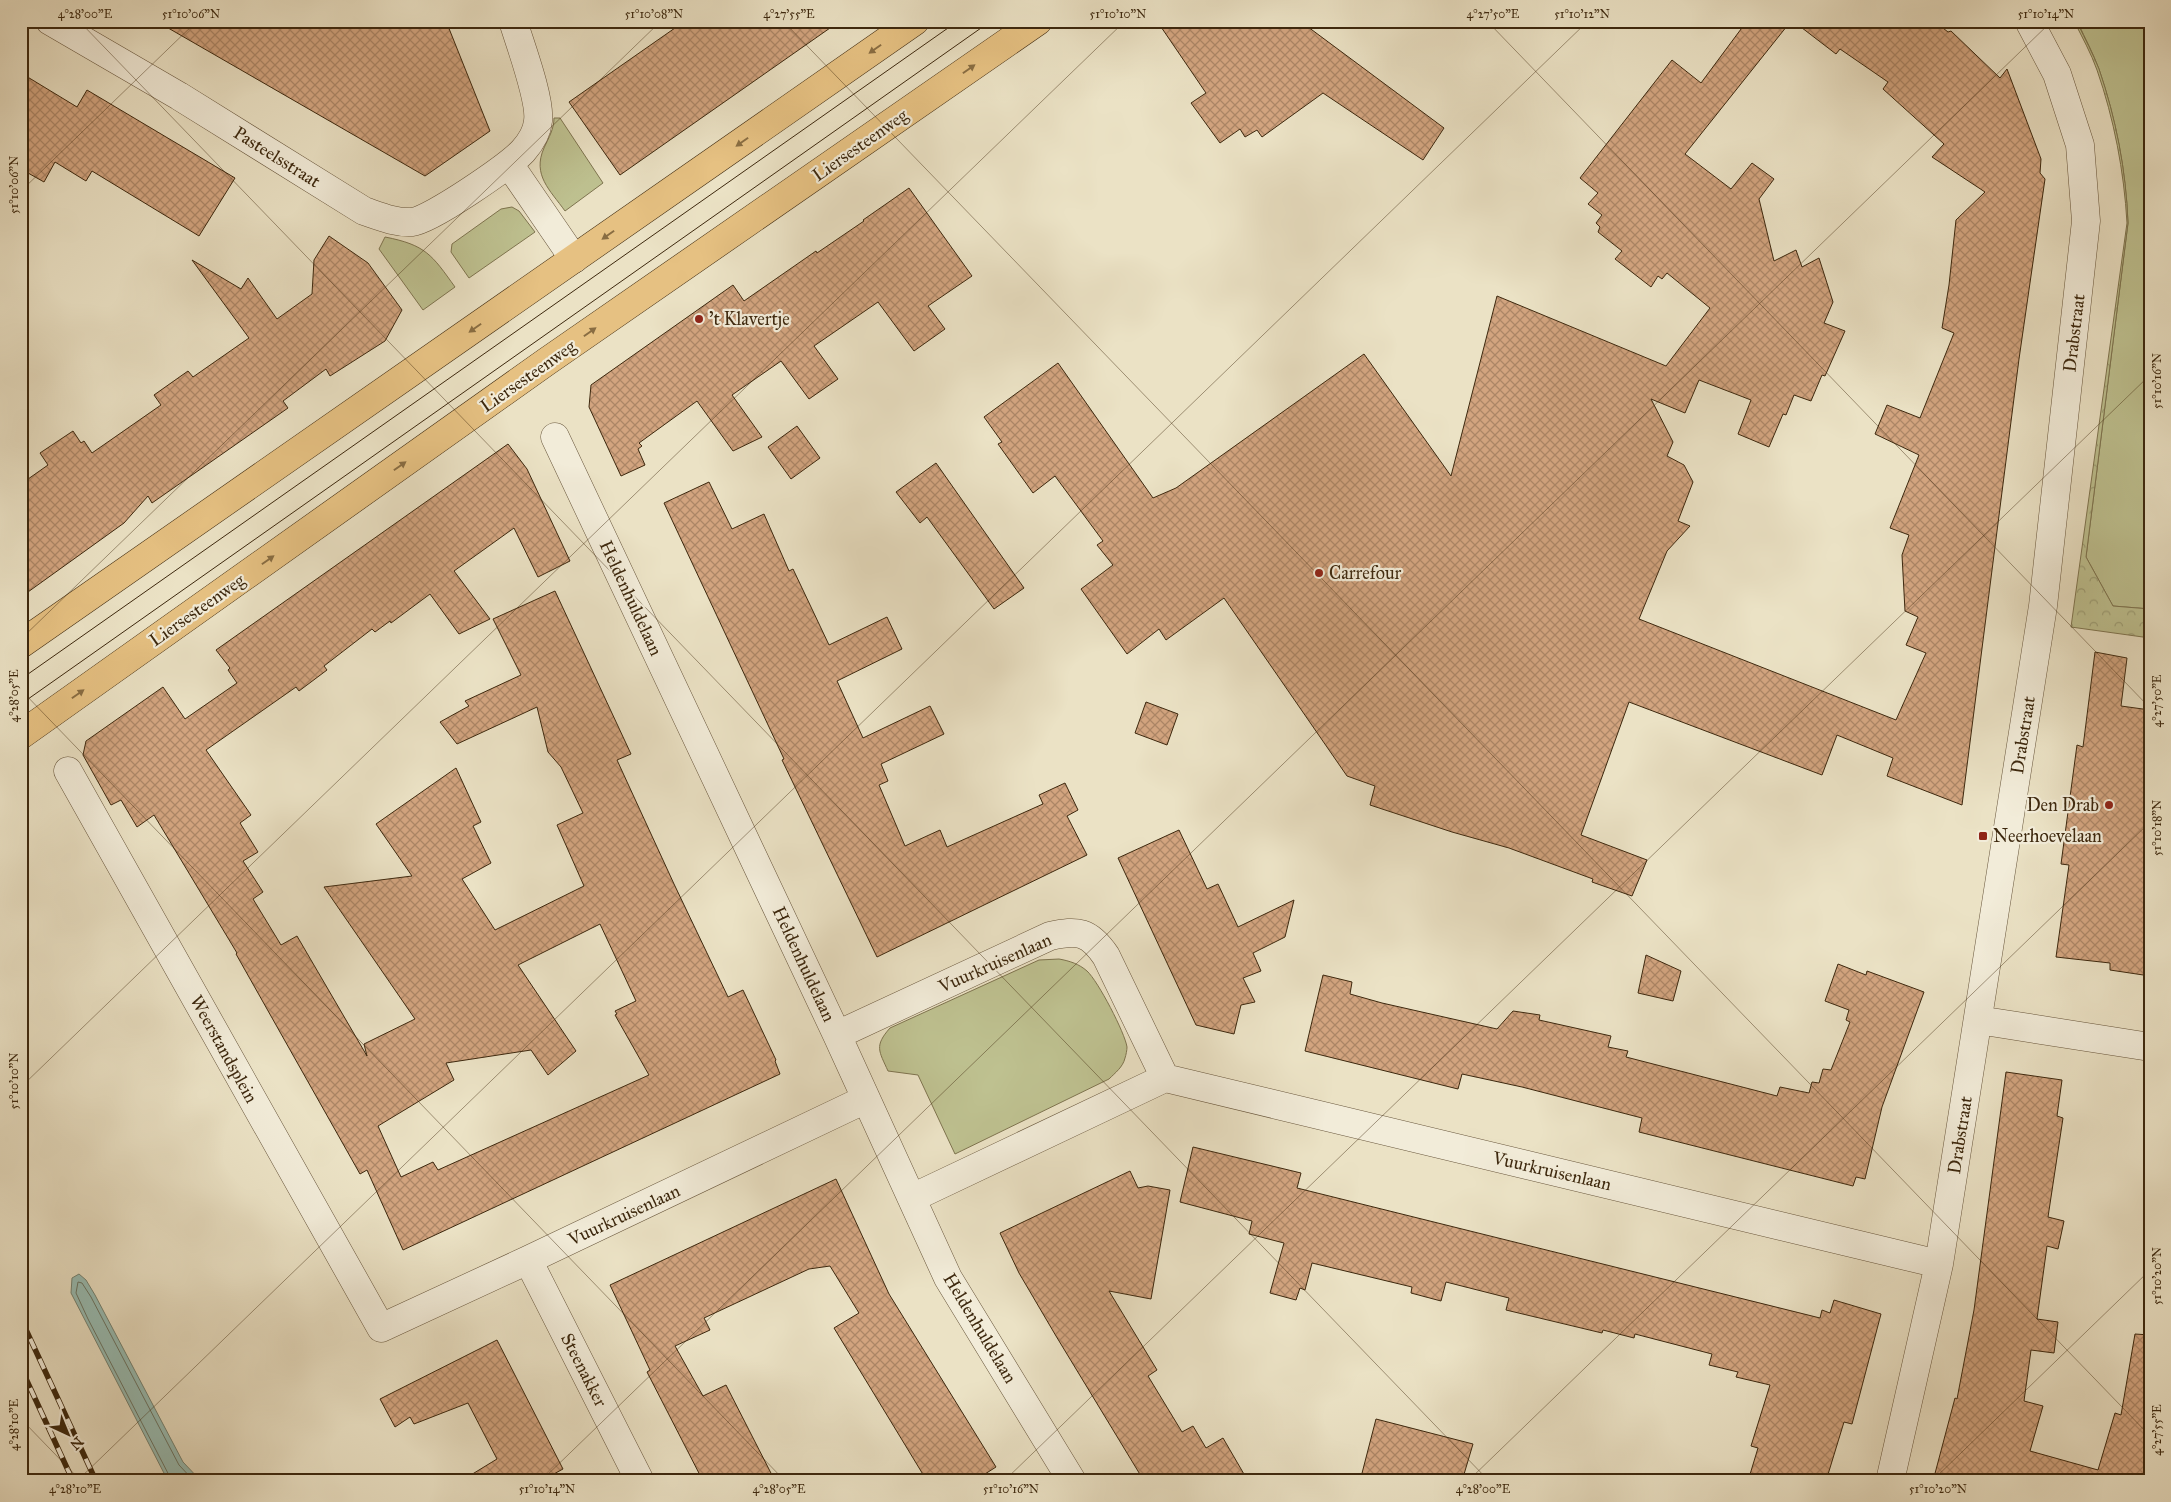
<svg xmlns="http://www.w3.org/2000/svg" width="2171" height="1502" font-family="'IM FELL Great Primer',serif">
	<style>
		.green { fill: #bec190; stroke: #7e744f }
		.forest { fill: url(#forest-crowns); stroke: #7e744f }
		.water { fill: #98beb5; stroke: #748272 }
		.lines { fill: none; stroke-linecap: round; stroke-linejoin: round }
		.shore { stroke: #6a7362; stroke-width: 1 }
		.building { fill: url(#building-cross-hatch); stroke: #3d280e; fill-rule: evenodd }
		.minor-casing { stroke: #68563c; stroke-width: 29 }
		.major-casing { stroke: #3d280e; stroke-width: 29 }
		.minor { stroke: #f2ecd9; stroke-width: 28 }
		.major { stroke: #e6c182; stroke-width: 28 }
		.tram { stroke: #3d280e; stroke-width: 1 }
		.rail-casing { stroke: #3d280e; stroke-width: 5.5 }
		.rail { stroke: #f2ecd9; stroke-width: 4; stroke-dasharray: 11; stroke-linecap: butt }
		.oneway { fill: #896d42 }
		.ticks { fill: none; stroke: #3d280e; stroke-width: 1; stroke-opacity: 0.45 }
		.poi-dot { fill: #8f2418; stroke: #f2ecd9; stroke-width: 2 }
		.labels { text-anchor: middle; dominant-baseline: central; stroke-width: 4.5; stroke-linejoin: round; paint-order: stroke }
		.street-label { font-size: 18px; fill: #3d280e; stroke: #f2ecd9 }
		.poi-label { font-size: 18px; fill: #3d280e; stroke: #f2ecd9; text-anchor: start }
		.neatline { fill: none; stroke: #3d280e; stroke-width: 2 }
		.ticks-label { font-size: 12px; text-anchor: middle; fill: #3d280e }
	</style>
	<defs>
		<pattern id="forest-crowns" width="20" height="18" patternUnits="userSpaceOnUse" patternTransform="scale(1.25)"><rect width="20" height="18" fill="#bec190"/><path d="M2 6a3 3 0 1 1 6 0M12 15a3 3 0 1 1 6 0" fill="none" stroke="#9c9d74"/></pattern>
		<pattern id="building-cross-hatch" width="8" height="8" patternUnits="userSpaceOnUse" patternTransform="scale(1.25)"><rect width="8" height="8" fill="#d2a47f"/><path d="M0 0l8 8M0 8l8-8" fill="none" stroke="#ac8666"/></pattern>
	</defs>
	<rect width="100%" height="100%" fill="#ebe2c5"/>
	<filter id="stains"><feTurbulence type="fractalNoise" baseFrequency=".004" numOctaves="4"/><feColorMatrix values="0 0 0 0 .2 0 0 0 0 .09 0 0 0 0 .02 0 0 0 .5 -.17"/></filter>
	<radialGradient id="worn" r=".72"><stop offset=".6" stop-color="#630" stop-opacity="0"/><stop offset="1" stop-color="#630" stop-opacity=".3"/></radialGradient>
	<path class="green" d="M2080,21h70v588l-37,-3 -27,-49 42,-334c-2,-53 -12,-104 -29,-154 -6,-16 -14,-31 -21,-46z
		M554,118h6l43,65 -38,28c-15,-21 -33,-36 -21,-63 5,-11 10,-19 10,-30z
		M512,207l7,4 16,21 -66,46 -18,-26 1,-8 49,-35z
		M385,237c41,8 47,18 70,50l-32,23 -44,-61z
		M1059,959c11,2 20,5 28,12 11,10 38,62 40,76 0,3 -1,8 -2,11 -2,9 -10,15 -16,21l-154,75 -37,-79 -30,-4c-9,-20 -14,-25 2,-43l149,-68z"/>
	<path class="forest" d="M2074,21h6l-2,3c7,15 15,30 21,45 17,50 27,101 29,154l-42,334 27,49 37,3v29l-79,-11 56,-404c-3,-52 -13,-104 -30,-153 -6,-17 -15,-33 -23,-49z"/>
	<path class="water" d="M79,1274l7,6 9,15 88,167 18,19h-32l-3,-4 -95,-184 1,-15z"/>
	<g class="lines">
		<path class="shore" d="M172,1481l-84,-162 -12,-26 2,-11 4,1 9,14 88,168 15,16"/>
	</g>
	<path class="building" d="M156,21h290l44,110 -65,45z
		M685,21h155l-220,154 -51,-73z
		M1157,21h143l144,107 -21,32 -100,-67 -61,44 -5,-7 -12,7 -5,-8 -20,14 -29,-40 15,-10z
		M1747,21h44l-106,133 46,35 21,-26 22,16 -15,20 15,62 22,-11 6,17 17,-9 14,44 -9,21 21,8 -20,45 -3,-1 -11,26 -17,-6 -8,20 -3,-1 -14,33 -31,-13 13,-34 -52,-20 -14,33 -34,-14 22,43 -6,14 17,9 9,17 -15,39 12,5 -23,25 -28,68 257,101 30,-67 -20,-8 12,-28 -13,-6 -3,-56 7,-20 -19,-7 29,-73 -44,-21 12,-29 33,13 34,-85 -12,-5 7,-43 7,-65 29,-28 -53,-35 12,-13 -61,-55 5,-7 -48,-33 -4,5 -43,-33h141l14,11 3,-1 49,47 7,-9 34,90 -1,14 5,6 -26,180 -57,446 -75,-29 6,-18 -56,-23 -15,40 -193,-73 -48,133 66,25 -15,36 -40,-14 1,-3 -84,-31 -57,-16 -82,-27 5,-19 -28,-10 -123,-178 -58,42 -7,-11 -32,25 -46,-65 32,-24 -16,-20 6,-4 -48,-65 -22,17 -35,-49 4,-2 -18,-25 74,-54 95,135 23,-10 188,-134 87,122 46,-180 169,70 44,-58 -43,-35 -5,6 -4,-3 -7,11 -36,-28 7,-8 -24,-19 2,-5 -4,-4 6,-8 -14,-11 10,-11 -18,-15 92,-118 29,23z
		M21,73l56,34 10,-17 148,88 -36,58 -107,-65 -6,10 -31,-19 -11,20 -23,-13z
		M909,188l63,88 -44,30 17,23 -31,22 -36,-49 -64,44 24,33 -29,20 -28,-38 -49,34 30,42 -29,14 -36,-50 -58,42 3,3 -4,3 7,16 -24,11 -32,-69 2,-22 142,-100 11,16 72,-50 1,2 47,-32 -1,-1z
		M329,236l39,27 34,47 -17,31 -55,35 -4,-7 -43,32 5,7 -136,95 -4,-7 -24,27 -103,74v-113l27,-19 -8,-12 33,-22 8,12 3,-2 8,12 69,-48 -7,-10 34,-24 5,6 56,-39 -57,-78 49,29 7,-11 29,41 35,-25 2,-34z
		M797,426l23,32 -29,21 -23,-32z
		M508,444l19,25 43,92 -32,16 -24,-49 -60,43 36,48 -31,15 -29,-40 -39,29 -1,-2 -15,11 -3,-3 -48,37 3,4 -28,21 -3,-4 -90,63 45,65 -11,8 18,29 -15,9 20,31 -10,7 28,46 16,-9 70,120 -3,-12 51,-25 -91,-132 88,-11 -36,-52 80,-56 25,54 -8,4 18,37 -29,16 33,51 89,-44 -27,-61 26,-12 -22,-46 -13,-15 -11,-45 -80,37 -17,-22 29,-16 -4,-5 56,-26 -28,-56 62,-28 76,163 -14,6 57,124 54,113 15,-7 33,70 -1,1 5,13 -377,176 -36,-80 -7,4 -124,-220 1,-1 -83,-138 -17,12 -16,-27 -10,5 -28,-50 3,-14 77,-54 22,32 52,-36 -9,-13 2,-2 -14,-18zM600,924l36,77 -21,10 2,3 -2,1 34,60 -211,95 -5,-8 -32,15 -23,-51 76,-46 -8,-17 85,-13 17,25 28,-24 -58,-86z
		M936,463l88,125 -30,21 -67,-92 -7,6 -24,-31z
		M709,482l23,47 32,-15 25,57 4,-2 36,76 58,-28 15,32 -65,32 26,57 67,-32 14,28 -63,30 7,17 -9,4 26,61 35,-16 7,17 96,-43 -4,-9 26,-12 13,27 -11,6 20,39 -210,102 -95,-197 2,-1 -120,-256z
		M2095,652l32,6 -6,48 29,4v266l-40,-6v-7l-54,-6 13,-92 -8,-1 16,-119 6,2z
		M1146,702l32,12 -11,31 -32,-12z
		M1179,830l28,59 11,-5 20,43 56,-27 -9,37 -32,16 8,18 -18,7 12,24 -14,3 -7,29 -38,-9 -78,-167z
		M1646,955l35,16 -8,30 -35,-8z
		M1838,964l28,11 1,-4 57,21 -42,115 -17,72 -9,-2 -3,9 -214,-54 3,-14 -120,-31 -60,-13 -4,15 -153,-38 18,-76 29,7 -2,12 32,9 115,26 16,-18 27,4 -1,5 72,16 -3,11 20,4 -2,6 151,39 3,-9 29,6 3,-11 7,1 4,-14 8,1 19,-48 -4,-2 3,-10 -24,-9z
		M2006,1072l56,8 -5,36 6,2 -15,99 16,4 -6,28 -11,-3 -10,73 21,3 -4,31 -23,-3 -7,51 19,5 -13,45 68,19 17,-57 6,2 14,-81 15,1v146h-217l22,-83 2,1 17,-89z
		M1193,1147l108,26 -4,15 523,130 2,-8 8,3 4,-13 47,14 -29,110 -8,-2 -18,59h-78l10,-33 -7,-2 19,-61 -34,-8 2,-5 -29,-7 3,-11 -77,-20 -1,4 -31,-8 -1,3 -96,-23 3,-12 -63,-16 -5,19 -30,-8 1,-6 -100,-24 -7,27 -5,-2 -4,12 -26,-7 14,-50 -35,-9 3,-13 -72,-19z
		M1130,1171l8,17 10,-2 22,4 -19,109 -42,-8 48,79 -9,6 34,56 11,-6 13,22 17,-10 25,43h-104l-88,-145 -37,-63 -19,-40z
		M836,1179l53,115 107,173 -22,14h-47l-93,-153 25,-15 -29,-47 -21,3 -105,49 6,12 -35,16 28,50 23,-11 49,96h-72l-56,-109 3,-2 -40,-85z
		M497,1340l66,129 -22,12h-80l36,-22 -29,-56 -54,21 -4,-7 -15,10 -15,-28z
		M1376,1419l97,25 -11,37h-102z"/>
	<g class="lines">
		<defs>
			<path id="minor" d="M50,21l129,75 185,115c15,5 31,12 48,11 19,-2 97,-56 111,-71 8,-9 14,-19 15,-30 3,-21 -18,-77 -25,-100
				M509,164l65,95
				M555,437l282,598 111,243 124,203
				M68,771l313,557 147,-68 338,-161
				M1978,1020l172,27
				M837,1035l213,-99c28,-6 39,-5 56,20l59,122
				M912,1198l253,-120 774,186
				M528,1260l112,221
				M1890,1481l49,-217 104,-658 43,-385 -6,-76 -23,-71 -28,-53"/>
			<path id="major" d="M21,644l894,-623
				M21,735l525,-373 492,-341"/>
		</defs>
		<use href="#minor" class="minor-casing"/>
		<use href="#major" class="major-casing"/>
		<use href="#minor" class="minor"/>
		<use href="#major" class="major"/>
		<path class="tram" d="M21,679l937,-658
			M21,704l970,-683"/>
		<defs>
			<path id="rail" d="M21,1319l75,162
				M21,1368l52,113"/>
		</defs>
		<use href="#rail" class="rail-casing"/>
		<use href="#rail" class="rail"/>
	</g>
	<defs><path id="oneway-solid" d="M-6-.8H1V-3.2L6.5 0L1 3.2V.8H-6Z" transform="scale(1.25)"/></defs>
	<g class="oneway">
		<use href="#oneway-solid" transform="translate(875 49) rotate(145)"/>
		<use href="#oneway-solid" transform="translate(969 69) rotate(-35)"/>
		<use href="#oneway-solid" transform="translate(742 142) rotate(145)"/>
		<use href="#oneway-solid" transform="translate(608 235) rotate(145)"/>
		<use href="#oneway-solid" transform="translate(475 328) rotate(145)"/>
		<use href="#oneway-solid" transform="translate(590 332) rotate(-35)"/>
		<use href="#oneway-solid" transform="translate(400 466) rotate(-35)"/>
		<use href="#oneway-solid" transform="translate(268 560) rotate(-35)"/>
		<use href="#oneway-solid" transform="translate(78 694) rotate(-35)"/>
	</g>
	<path class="ticks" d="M79,21l1410,1460M783,21l1367,1415M1487,21l663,687M21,191l176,-170M21,639l640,-618M21,690l764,791M21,1087l1104,-1066M21,1419l60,62M77,1481l1511,-1460M541,1481l1511,-1460M1004,1481l1146,-1106M1468,1481l682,-659M1932,1481l218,-211"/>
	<g class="poi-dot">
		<circle cx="699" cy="319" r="5"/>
		<circle cx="1319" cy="573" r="5"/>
		<circle cx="2109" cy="805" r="5"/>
		<rect x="1978" y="831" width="10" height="10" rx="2.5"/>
	</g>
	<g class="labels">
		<g class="street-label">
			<text transform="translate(860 145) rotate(-35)">Liersesteenweg</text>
			<text transform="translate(277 157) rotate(32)">Pasteelsstraat</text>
			<text transform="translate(2074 333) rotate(-83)">Drabstraat</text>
			<text transform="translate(528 376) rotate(-35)">Liersesteenweg</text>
			<text transform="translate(631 598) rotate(65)">Heldenhuldelaan</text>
			<text transform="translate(197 610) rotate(-35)">Liersesteenweg</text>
			<text transform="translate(2023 735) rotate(-81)">Drabstraat</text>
			<text transform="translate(995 963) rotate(-24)">Vuurkruisenlaan</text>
			<text transform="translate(804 964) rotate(65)">Heldenhuldelaan</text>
			<text transform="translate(224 1049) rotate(61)">Weerstandsplein</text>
			<text transform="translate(1960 1135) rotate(-81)">Drabstraat</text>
			<text transform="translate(1552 1171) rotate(13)">Vuurkruisenlaan</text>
			<text transform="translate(624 1215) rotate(-25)">Vuurkruisenlaan</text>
			<text transform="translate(980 1328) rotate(59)">Heldenhuldelaan</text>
			<text transform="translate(584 1370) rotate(63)">Steenakker</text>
		</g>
		<g class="poi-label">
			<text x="709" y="319">'t Klavertje</text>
			<text x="1329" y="573">Carrefour</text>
			<text x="2099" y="805" text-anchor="end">Den Drab</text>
			<text x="1993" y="836">Neerhoevelaan</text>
		</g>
	</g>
	<rect width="2171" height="1502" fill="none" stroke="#ebe2c5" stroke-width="55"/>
	<g transform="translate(68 1434) rotate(136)" stroke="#f2ecd9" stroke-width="4" paint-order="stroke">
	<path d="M0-4L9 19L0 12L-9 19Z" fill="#3d280e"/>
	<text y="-8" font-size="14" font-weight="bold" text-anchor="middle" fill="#3d280e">N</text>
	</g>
	<rect x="28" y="28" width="2116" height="1446" class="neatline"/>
	<g class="ticks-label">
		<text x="85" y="18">4°28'00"E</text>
		<text x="191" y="18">51°10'06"N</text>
		<text x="654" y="18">51°10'08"N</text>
		<text x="789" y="18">4°27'55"E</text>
		<text x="1118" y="18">51°10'10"N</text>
		<text x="1493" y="18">4°27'50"E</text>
		<text x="1582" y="18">51°10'12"N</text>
		<text x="2046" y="18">51°10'14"N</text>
		<text transform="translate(14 185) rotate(-90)" y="4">51°10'06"N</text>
		<text transform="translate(2157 381) rotate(-90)" y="4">51°10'16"N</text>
		<text transform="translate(14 696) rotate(-90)" y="4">4°28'05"E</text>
		<text transform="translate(2157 701) rotate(-90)" y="4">4°27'50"E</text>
		<text transform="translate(2157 828) rotate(-90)" y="4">51°10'18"N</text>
		<text transform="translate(14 1081) rotate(-90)" y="4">51°10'10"N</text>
		<text transform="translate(2157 1276) rotate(-90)" y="4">51°10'20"N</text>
		<text transform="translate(14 1425) rotate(-90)" y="4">4°28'10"E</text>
		<text transform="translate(2157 1430) rotate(-90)" y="4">4°27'55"E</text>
		<text x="75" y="1493">4°28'10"E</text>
		<text x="547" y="1493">51°10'14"N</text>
		<text x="779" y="1493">4°28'05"E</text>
		<text x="1011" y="1493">51°10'16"N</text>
		<text x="1483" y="1493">4°28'00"E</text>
		<text x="1938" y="1493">51°10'20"N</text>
	</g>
	<rect width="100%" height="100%" filter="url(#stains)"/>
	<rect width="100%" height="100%" fill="url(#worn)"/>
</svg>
